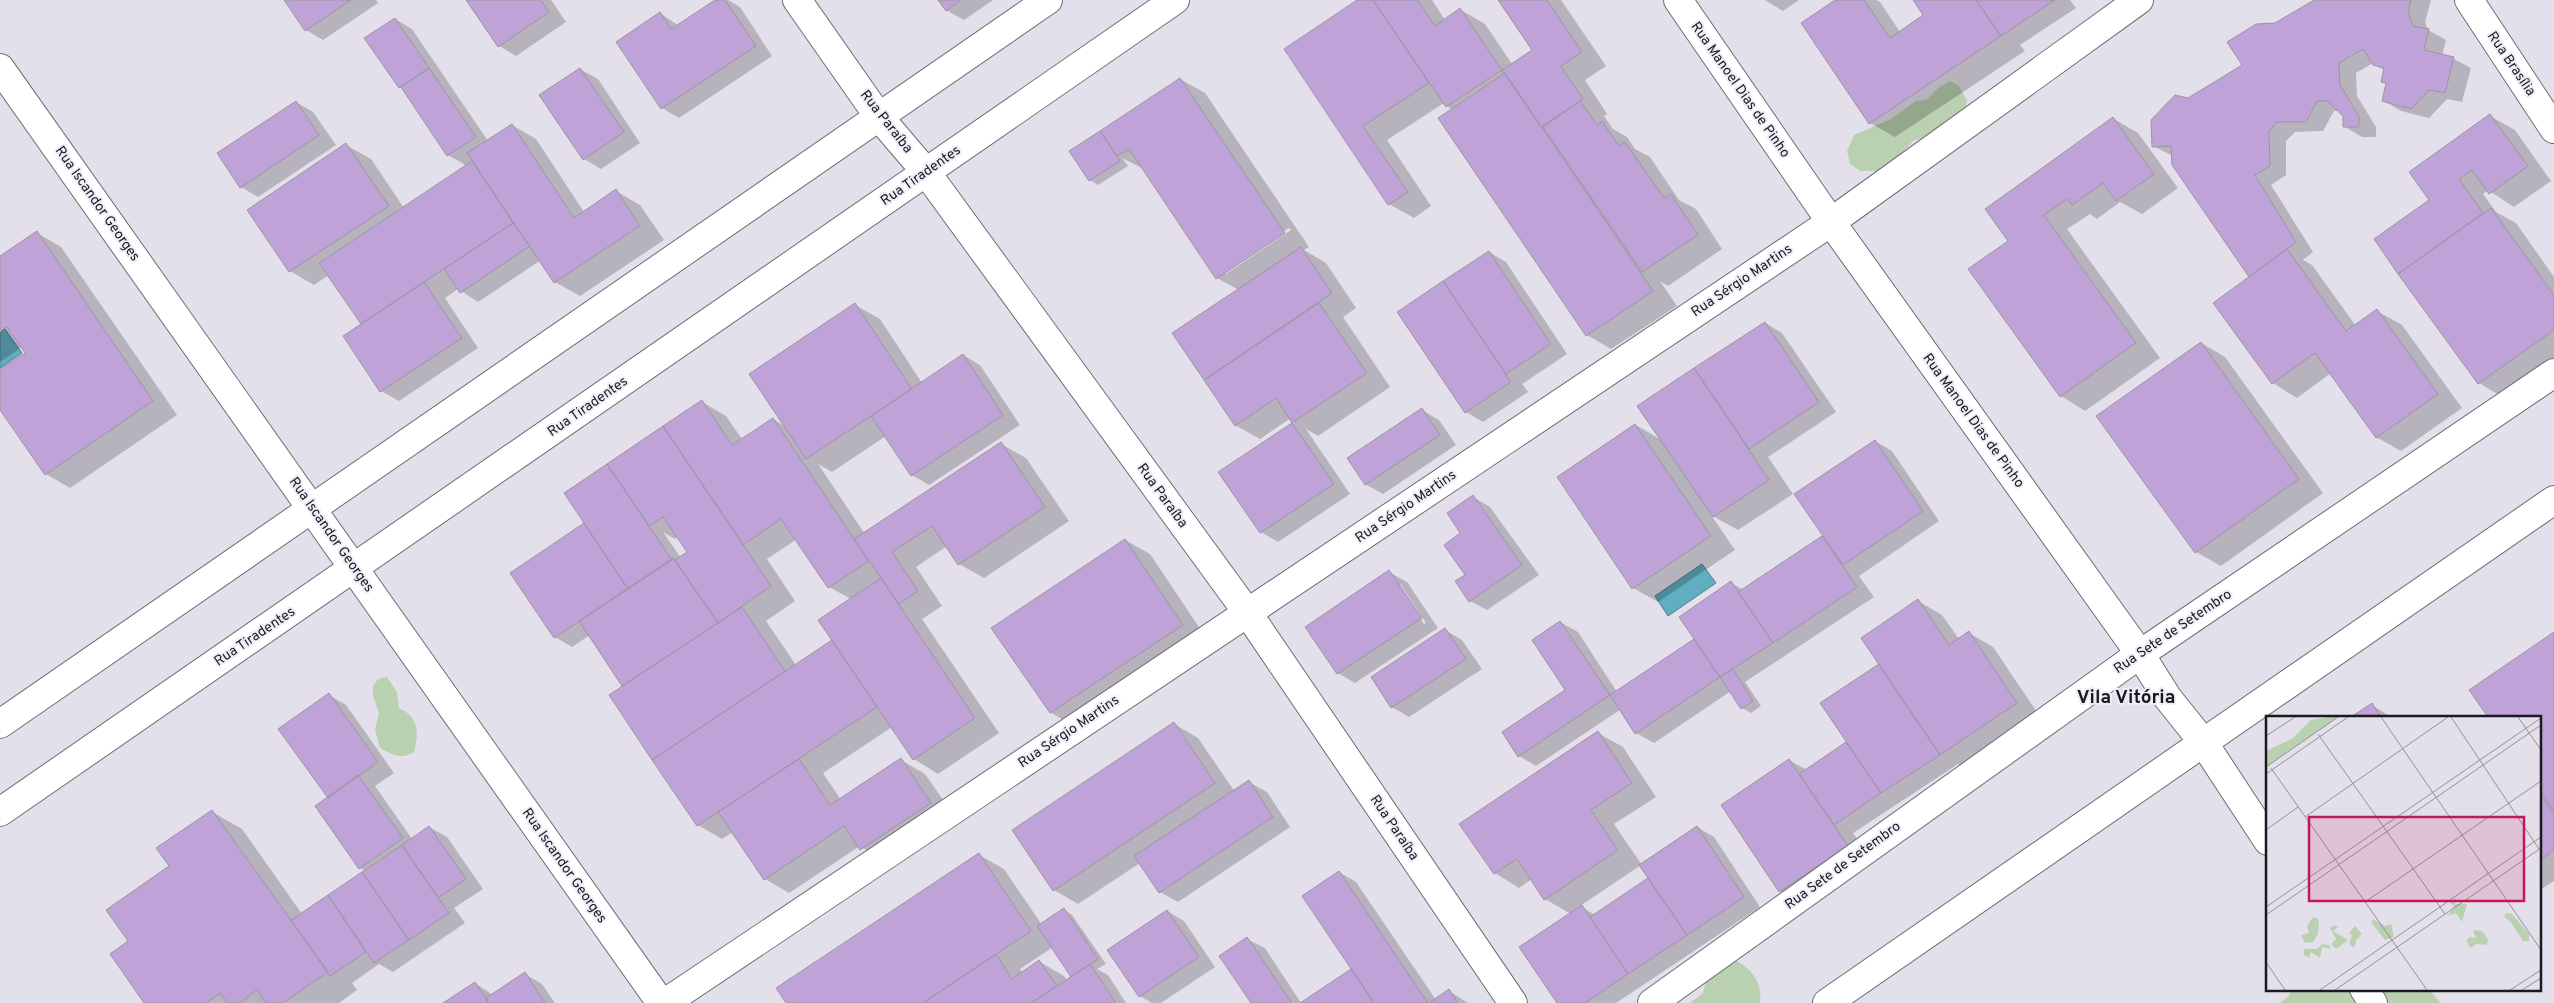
<svg xmlns="http://www.w3.org/2000/svg" width="2554" height="1003" font-family="Overpass,sans-serif">
	<style>
		.green { fill: #b9d1b1 }
		.water { fill: #61aec1; stroke: #4c8190 }
		.shadow { fill: #0003; fill-rule: evenodd }
		.building { fill: #bfa2d7; stroke: #9b96a0 }
		.lines { fill: none; stroke-linecap: round; stroke-linejoin: round }
		.minor-casing { stroke: #706c75; stroke-width: 30 }
		.secondary-casing { stroke: #706c75; stroke-width: 30 }
		.minor { stroke: #fff; stroke-width: 28 }
		.secondary { stroke: #fff; stroke-width: 28 }
		.labels { text-anchor: middle; dominant-baseline: central; stroke-width: 4; stroke-linejoin: round; paint-order: stroke }
		.street-label { font-size: 14px; fill: #1b191d; stroke: #f1edf8 }
		.district-label { font-size: 19px; font-weight: bold; fill: #1b191d; stroke: #f1edf8 }
		.inset-road { fill: none; stroke: #949099; stroke-width: 1 }
		.view { fill: #c2185b; fill-opacity: 0.15; stroke: #c2185b; stroke-width: 2.5 }
		.inset-edge { fill: none; stroke: #1b191d; stroke-width: 2.5 }
	</style>
	<rect width="100%" height="100%" fill="#e4e0eb"/>
	<path class="green" d="M1950,81l9,5 8,15 -2,9 -27,26 -24,4 -28,31h-25l-11,-7 -3,-13 7,-16 37,-16 25,-18 10,-1 12,-12z
		M387,677l10,15 2,16c20,9 20,25 15,44 -12,8 -21,3 -34,-4l-5,-18 4,-17 -6,-17v-10l5,-7z
		M1730,958c20,8 33,23 30,45h-70l13,-10 4,-18z
		M2291,989h137l13,14h-161l9,-7z"/>
	<path class="water" d="M5,329l17,24 -22,15v-35z
		M1702,564l14,19 -48,33 -13,-20z"/>
	<path class="shadow" d="M286,0h90l2,3 -55,37 -17,-10z
		M468,0h83l15,22 -50,34 -17,-10z
		M718,0h10l12,7 32,49 -93,62 -17,-10 -2,-95 19,13z
		M940,0h53l-29,20 -18,-10z
		M1359,0h73l13,20 16,-10 24,14 27,40 21,-13 -34,-51h62l45,66 -21,14 22,34 -3,2 9,13 14,8 8,12 15,8 29,43 17,9 26,40 -54,37 -8,-5 17,25 -66,43 -24,-14 -135,-225 -8,-7 -57,37 44,66 -17,12 -25,-14 -104,-155z
		M1765,0h34l-16,11z
		M1838,0h38l4,2 20,30 25,-17 -10,-15h155l6,8 -56,37 5,6 -130,86 -25,-14z
		M2317,0h114l-6,22 3,8 18,10 -4,16 12,3 17,9 -9,34 -15,-3 -18,19 -28,-7 -17,-10 3,-17 -5,-3 3,-10 -12,-8 -17,10 1,23 19,31v10h-14l-17,-10 -1,-12 -5,-4h-5l-11,20 -28,1 -9,9v34l-15,10 42,67 -10,8 9,5 44,61 21,-15 25,14 60,83 -61,43 -25,-14 -45,-64 -34,25 -24,-15 -22,-106 -78,-121 -20,-10 35,-47 56,-33 31,-41z
		M395,19l17,10 76,112 24,-16 24,14 48,73 32,-21 24,14 24,35 -84,56 -25,-14 -14,-22 -63,42 -20,-13 -13,9 33,50 -79,53 -18,-10 -17,-67 -35,-49 -15,10 -24,-14 56,-126 25,14 33,49 63,-42 -19,-11 -82,-117z
		M580,69l18,10 42,64 -39,26 -17,-10z
		M1180,79l25,14 104,154 -5,3 22,13 30,45 -13,9 47,70 -72,49 -12,-7 44,65 -72,48 -17,-10 -41,-60 74,-49 -3,-5 -31,21 -25,-14 -61,-92 65,-43 -22,-12 -73,-109 -22,-11 6,8 -30,19 -8,-5 -19,-28zM1289,228l2,2 -65,44v-3z
		M296,102l17,10 23,33 -78,52 -17,-10z
		M2490,116l25,14 36,51 -37,26 -26,-17 -5,4 13,18 20,11 38,54v85l-50,36 -25,-15 -104,-143 56,-40z
		M2114,119l24,14 40,55 -36,26 -22,-12 -23,17 -7,-5 -23,15 93,129 -75,53 -24,-15 -52,-155z
		M37,233l24,14 116,168 -107,73 -24,-14 -46,-66v-37l26,-18 -4,-6 -22,15v-104z
		M1489,252l17,10 61,92 -45,30 6,8 -45,30 -17,-10 -67,-100z
		M855,305l25,14 42,64 41,-28 17,10 40,60 -91,60 -17,-10 -26,-39 -54,36 -14,-8 47,70 136,-90 25,14 43,63 -85,57 -25,-14 -12,-18 -31,21 26,39 -20,13 77,114 -61,41 -24,-15 -22,-32 -69,46 18,27 60,-40 24,14 30,43 -69,46 -26,-17 -71,47 -24,-14 -32,-47 -11,7 -24,-14 -87,-129 13,-10 -34,-51 -18,12 -17,-10 31,-114 -21,-30 137,-91 24,14 16,23 31,-20 13,8zM663,532l12,7 3,-2 11,16 -8,5zM797,539l32,48 22,12 -18,41 -37,25 -30,-44 29,-20 -28,-42z
		M1765,323l17,10 54,79 -68,45 25,37 -55,36 -27,-15 24,35 -77,52 -25,-14 3,-163 27,16 -24,-35z
		M2201,343l24,14 98,136 -102,73 -25,-14z
		M1422,410l17,10 17,25 -73,49 -18,-10z
		M1875,441l17,10 47,70 -80,55 15,21 -129,85 16,24 -10,7 -9,-5 -11,-17 -77,52 -18,-10 -15,-24 -85,57 -17,-10 48,-65 -7,-69 18,10 39,60 79,-53 35,-56 13,7 80,-54z
		M1473,497l17,10 49,68 -52,35 -17,-9 -4,-26 -4,-42z
		M1125,540l25,14 57,85 -132,88 -25,-15z
		M1389,572l18,10 31,46 -83,55 -17,-10 -31,-46zM1398,585h3l25,38 -2,1z
		M1918,601l24,14 17,24 10,-6 24,14 48,71 -76,50 -7,-4 -105,69 19,28 -68,45 -24,-15 9,-131 18,10 41,-27 32,-79z
		M1445,630l17,10 20,29 -73,48 -17,-10 -20,-29z
		M2554,633v248l-14,9v-173z
		M329,695l17,10 48,68 -19,13 37,53 17,-12 18,10 36,52 -29,19 11,15 -72,49 -14,-8 -27,19 5,7 -18,13h-193l-17,-61 41,-76 42,-54 30,17 60,85 64,-43 -6,-3 -31,-70z
		M2372,705l19,12h-38z
		M1174,724l24,14 37,54 14,-10 18,10 23,35 -112,75 -18,-10 -20,-29 -62,41 -24,-14z
		M1598,733l25,14 33,50 -42,27 28,41 55,-38 17,10 46,70 -144,96h-57l12,-89 -26,-15 -13,-20 -13,9 -24,-15zM1641,865l9,13 -55,37 -15,-9z
		M979,855l25,14 38,56 22,-15 8,5 34,49 -9,5 11,6 18,28h-339zM1053,947l20,30 -6,4 -3,-5 -24,-14 -17,11 -3,-4z
		M1339,872l17,10 80,118 13,-9 19,12h-165l50,-34z
		M1167,911l17,10 31,46 -54,36h-9l-12,-7z
		M1247,939l18,9 36,55h-48z
		M525,974l17,10 13,19h-109l29,-20 18,12z"/>
	<path class="building" d="M284,0h67l-46,31z
		M466,0h75l8,12 -51,35z
		M715,0h10l31,46 -95,63 -45,-67 44,-30 11,17z
		M938,0h23l-15,11z
		M1357,0h16l56,83 -66,43 45,66 -20,13 -104,-156z
		M1373,0h45l17,26 25,-18 42,62 -56,37z
		M1498,0h49l35,52 -21,14 22,33 -42,28 -39,-57 30,-20z
		M1835,0h29l26,38 33,-23 -10,-15h63l25,36 -132,88 -68,-101z
		M1976,0h79l-54,36z
		M2314,0h97l-3,11 5,15 16,3 -5,21 30,7 -9,36 -16,-3 -18,19 -29,-8 4,-18 -5,-1 3,-14 -11,-3 -10,-16 -24,14 1,22 19,31v11h-16v-11l-16,-15h-10l-11,21h-29l-8,9 1,35 -15,9 41,67 -47,35 -77,-112 -1,-19 -19,1 -1,-27 24,-25 13,3 54,-33 -15,-23 29,-18 19,-1z
		M395,18l34,50 -30,20 -35,-50z
		M429,68l47,69 -29,19 -46,-69z
		M580,68l44,64 -41,28 -44,-65z
		M1505,73l148,218 -67,45 -148,-218z
		M1180,78l105,155 -69,46 -87,-130 -12,7 -17,-25z
		M296,101l23,34 -79,53 -23,-35z
		M1580,101l17,24 5,-4 17,25 6,-4 39,56 7,-4 27,41 -56,37 -99,-145z
		M2490,114l38,52 -39,28 -17,-24 -13,9 24,34 -85,61 -24,-35 55,-39 -20,-28z
		M2113,117l41,57 -38,27 -13,-18 -31,22 -5,-6 -23,16 92,128 -76,54 -92,-128 40,-28 -23,-32z
		M512,124l62,94 42,-29 24,37 -86,57 -87,-130z
		M1100,131l20,30 -31,20 -20,-30z
		M346,143l43,63 -100,66 -42,-62z
		M472,161l41,62 -152,101 -42,-61z
		M2491,208l63,87v35l-76,54 -80,-110z
		M513,223l17,23 -70,47 -16,-24z
		M37,231l116,170 -108,74 -45,-65v-41l25,-16 -18,-26 -7,4v-75z
		M1301,247l31,46 -128,87 -32,-47z
		M2287,249l59,82 31,-22 61,85 -62,44 -61,-85 -43,31 -59,-81z
		M1489,251l62,93 -45,30 -63,-93z
		M1443,281l68,101 -46,31 -68,-101z
		M424,282l38,56 -82,54 -37,-56z
		M855,303l57,86 -106,70 -57,-85z
		M1319,303l48,70 -75,50 -16,-25 -41,28 -31,-46z
		M1765,322l54,80 -70,47 -55,-81z
		M2201,342l98,137 -104,74 -99,-137z
		M963,354l40,61 -92,61 -40,-60z
		M1694,368l75,112 -56,37 -76,-111z
		M702,400l30,45 41,-27 96,143 -41,27 -47,-69 -38,26 -80,-119z
		M1422,408l18,27 -75,50 -18,-27z
		M1292,423l42,61 -74,49 -42,-61z
		M1635,424l76,112 -79,53 -75,-112z
		M663,426l108,160 -53,37 -43,-63 12,-8 -24,-35 -14,9 -42,-62z
		M1875,440l48,71 -80,54 -49,-71z
		M1001,442l44,65 -87,58 -26,-39 -40,26 26,39 -19,13 -45,-65z
		M607,464l65,96 -44,29 -64,-96z
		M1473,495l49,70 -53,37 -14,-21 10,-6 -21,-30 16,-12 -13,-20z
		M584,523l44,66 -74,49 -44,-65z
		M1822,536l35,51 -84,56 -35,-51z
		M1125,539l58,86 -133,88 -59,-85z
		M673,558l45,65 -96,63 -43,-65z
		M1389,570l33,48 -85,56 -32,-47z
		M881,578l94,140 -62,42 -95,-140z
		M1731,581l42,62 -53,34 -41,-60z
		M1918,599l31,46 20,-14 48,72 -77,52 -79,-117z
		M742,607l43,64 -133,89 -43,-65z
		M1560,621l50,74 -92,62 -16,-25 63,-42 -33,-50z
		M1445,628l21,31 -75,49 -20,-31z
		M2554,632v179l-14,-20v-74h-52l-19,-27z
		M1694,639l26,38 -85,57 -25,-39z
		M832,640l45,67 -180,119 -45,-66z
		M1879,664l61,91 -59,38 -61,-90z
		M1733,669l20,32 -12,8 -21,-32z
		M329,693l49,69 -50,36 -50,-69z
		M2372,703l9,14h-30z
		M1174,722l41,61 -162,108 -41,-61z
		M1598,731l34,52 -41,27 27,40 -74,50 -27,-41 -23,15 -35,-50z
		M1846,742l35,51 -47,32 -35,-51z
		M901,758l30,45 -71,47 -16,-24 -80,54 -46,-68 81,-53 31,46z
		M1789,759l59,87 -69,46 -58,-87z
		M358,775l45,63 -44,31 -44,-63z
		M1249,780l24,37 -114,76 -25,-37z
		M2540,794l14,20v36l-14,10z
		M212,810l116,162 -45,31h-17l-9,-13 -17,13h-13l-7,-10 -14,10h-62l-34,-49 18,-13 -22,-31 63,-44 -13,-18z
		M429,826l37,53 -28,19 -36,-53z
		M1697,826l47,71 -57,38 -48,-70z
		M402,845l47,68 -40,27 -47,-68z
		M979,853l52,78 -108,72h-137l-10,-15z
		M1339,871l89,132h-54l-72,-107z
		M362,872l47,68 -35,23 -46,-68z
		M1648,878l39,57 -59,39 -38,-57z
		M328,895l38,57 -36,24 -39,-56z
		M1582,905l46,69 -43,29h-28l-38,-56z
		M1064,908l34,51 -27,18 -34,-51z
		M1167,910l32,47 -60,40 -32,-47z
		M1247,937l45,66h-41l-32,-47z
		M996,954l16,25 27,-19 18,26 -26,17h-108z
		M1090,964l26,39h-85l26,-17z
		M1351,969l23,34h-74z
		M525,972l20,31h-56l-3,-5z
		M475,982l14,21h-46z
		M1449,989l9,14h-29z"/>
	<g class="lines">
		<defs>
			<path id="minor" d="M797,0l82,117 47,55 321,440 266,391
				M1678,0l153,222 309,432 27,43 36,45 65,99
				M2469,0l85,129
				M0,68l661,935
				M2364,989l9,14
				M665,1003l1166,-781 308,-222"/>
			<path id="secondary" d="M0,724l1048,-724
				M0,812l1175,-812
				M1652,1003l488,-349 414,-281
				M1827,1003l727,-503"/>
		</defs>
		<use href="#minor" class="minor-casing"/>
		<use href="#secondary" class="secondary-casing"/>
		<use href="#minor" class="minor"/>
		<use href="#secondary" class="secondary"/>
	</g>
	<g class="labels">
		<g class="street-label">
			<text transform="translate(2511 64) rotate(56)">Rua Brasília</text>
			<text transform="translate(1740 90) rotate(55)">Rua Manoel Dias de Pinho</text>
			<text transform="translate(886 122) rotate(52)">Rua Paraíba</text>
			<text transform="translate(921 176) rotate(-35)">Rua Tiradentes</text>
			<text transform="translate(97 204) rotate(55)">Rua Iscandor Georges</text>
			<text transform="translate(1742 281) rotate(-34)">Rua Sérgio Martins</text>
			<text transform="translate(588 407) rotate(-35)">Rua Tiradentes</text>
			<text transform="translate(1973 421) rotate(54)">Rua Manoel Dias de Pinho</text>
			<text transform="translate(1162 496) rotate(54)">Rua Paraíba</text>
			<text transform="translate(1406 507) rotate(-34)">Rua Sérgio Martins</text>
			<text transform="translate(331 535) rotate(55)">Rua Iscandor Georges</text>
			<text transform="translate(2173 632) rotate(-34)">Rua Sete de Setembro</text>
			<text transform="translate(255 637) rotate(-34)">Rua Tiradentes</text>
			<text transform="translate(1069 732) rotate(-34)">Rua Sérgio Martins</text>
			<text transform="translate(1394 828) rotate(56)">Rua Paraíba</text>
			<text transform="translate(564 866) rotate(55)">Rua Iscandor Georges</text>
			<text transform="translate(1843 866) rotate(-36)">Rua Sete de Setembro</text>
		</g>
		<g class="district-label">
			<text x="2126" y="698">Vila Vitória</text>
		</g>
	</g>
	<g transform="translate(2266 716)">
		<rect width="275" height="275" fill="#e4e0eb"/>
		<path d="M61,1h11l-72,50v-16l27,-13 18,-18zM190,182l-1,6h12l-5,18 -6,-9 -8,3 6,-10 -4,-3zM240,197l6,1 17,20v7h-6l-13,-20 -6,-4zM47,201l6,2 -1,15 -5,8 -8,1 -4,-8 8,-2 -2,-7zM107,203l12,7 6,-2 3,13 -9,3 -14,-18zM69,209l3,2 -5,4 15,9 -12,9 -5,-5 5,-5 -6,-11zM89,210l7,8 -5,5 -3,9 -5,-4 3,-9 -3,-2zM207,214l9,1 6,8 -1,6 -10,-1 -7,4 -4,-8 4,-3 6,1zM56,228l7,1 2,4 -9,-2 -2,11 -9,-6 -2,6 -5,-3v-6h13z" fill="#b9d1b1"/>
		<path class="inset-road" d="M115,1l160,233M185,1l88,132M252,1l23,33M52,18l127,180M0,20l29,-19M0,51l72,-50M5,52l156,222M0,58l82,-57M39,101l143,-100M0,114l32,-23M99,186l176,-121M0,191l275,-189M0,199l275,-190M0,246l19,28M54,274l221,-153M69,274l206,-142M244,274l31,-20M256,274l19,-12"/>
		<path class="view" d="M43,101h215v84h-215z"/>
		<rect width="275" height="275" class="inset-edge"/>
	</g>
</svg>
